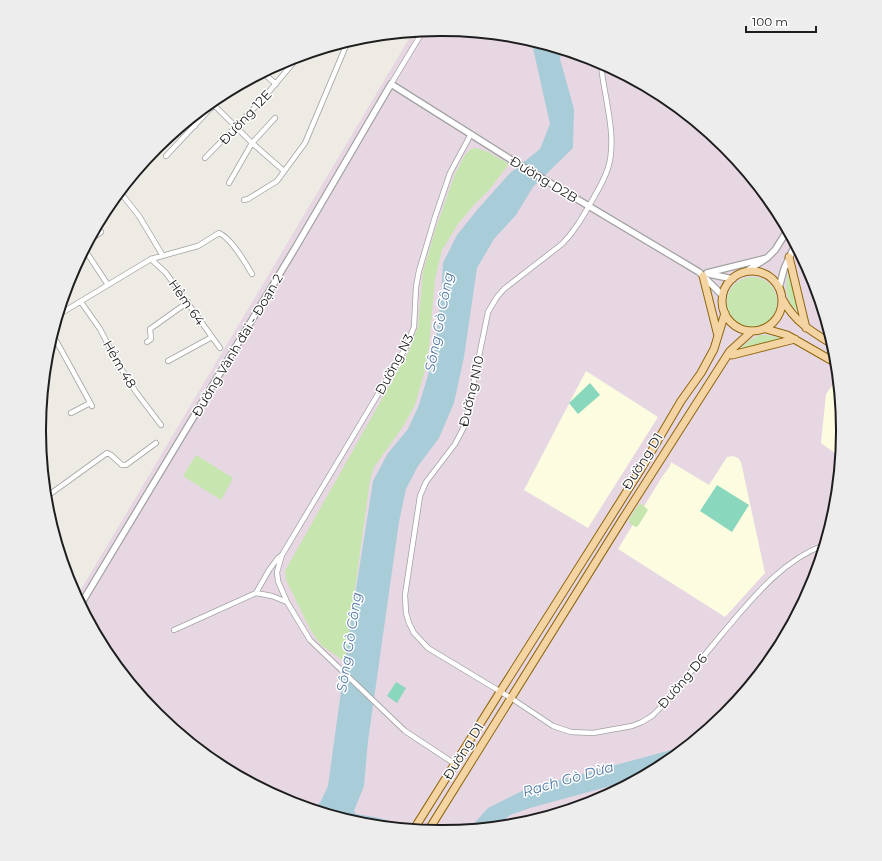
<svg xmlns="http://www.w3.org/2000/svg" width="882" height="861" font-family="Montserrat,sans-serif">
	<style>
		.industrial { fill: #e7d7e3 }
		.education { fill: #fcfce0 }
		.grass { fill: #c7e5af }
		.pitch { fill: #89d7bc }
		.water { fill: #a9ccd9 }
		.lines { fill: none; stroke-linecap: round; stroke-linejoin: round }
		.minor-casing { stroke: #a2a2a2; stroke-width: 6 }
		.tertiary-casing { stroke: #a2a2a2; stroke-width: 8 }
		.primary-casing { stroke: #8d660c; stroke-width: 9 }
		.minor { stroke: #fff; stroke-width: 4.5 }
		.tertiary { stroke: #fff; stroke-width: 5.5 }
		.primary { stroke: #f5d4a4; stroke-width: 7 }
		.labels { text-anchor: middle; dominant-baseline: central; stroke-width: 3; stroke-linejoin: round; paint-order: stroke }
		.street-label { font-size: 13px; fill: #1e1e1e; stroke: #fff }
		.water-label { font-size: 14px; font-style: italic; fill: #5279a6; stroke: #fff }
		.rim { fill: none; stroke: #1e1e1e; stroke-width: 2 }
	</style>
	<rect width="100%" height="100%" fill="#eeebe5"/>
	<path class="industrial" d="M441,29l79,8 75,23 69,37 61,50 50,61 37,69 23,75 7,79 -7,78 -23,75 -37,70 -50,61 -61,49 -70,38 -75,22 -78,8 -79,-8 -75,-23 -69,-37 -61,-50 -50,-61 -30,-57 336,-564z"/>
	<path class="education" d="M586,371l72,46 -70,111 -64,-38z
		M834,383l4,3 4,45 -2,26 -19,-14 5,-49z
		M733,456l5,2 3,4 24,111 -40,44 -107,-68 44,-72 8,-11 1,-4 38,23 18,-28z"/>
	<path class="grass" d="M475,148l11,3 23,13 -20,26 -16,16 -15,18 -16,26 -7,29 -6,68 -4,23 -10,35 -11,20 -30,42 -4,13 -25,182 -24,-17 -11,-16 -24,-49 -1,-9 124,-220 9,-24 5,-55 12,-41 20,-57 10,-19 6,-6z
		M789,270l9,42c-13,-12 -14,-25 -9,-42z
		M727 302a25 25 0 1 1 50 0a25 25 0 1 1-50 0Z
		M760,335h7l17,4 -44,10 10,-9z
		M196,455l37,23 -12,22 -38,-24z
		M642,504l6,6 -10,16 -2,1 -6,-3 -1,-5 9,-14z"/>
	<path class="pitch" d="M590,383l10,12 -22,19 -9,-11z
		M717,485l32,20 -17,27 -32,-21z
		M396,682l10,6 -9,15 -10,-7z"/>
	<path class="water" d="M534,41l28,9 -2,9 14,50 -1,39 -40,39 -17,28 -22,24 -17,29 -13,89 -10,46 -15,35 -21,28 -12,23 -7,33 -31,219 -4,45 -10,25 2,3c17,3 34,4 50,15l-44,-5 -48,-14 7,-9 7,-15 19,-139 26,-166 15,-28 20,-24 11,-24 15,-50 7,-57 2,-35 14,-28 20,-25 33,-37 30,-24 10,-25 -17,-76z
		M675,749h8l-19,15 -28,15 -106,29 -20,7 -14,12 -27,2 19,-21 38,-19z"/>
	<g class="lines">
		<defs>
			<path id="minor" d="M601,63l1,10c4,30 15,66 6,95 -4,13 -11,24 -18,36 -8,14 -16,28 -28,40l-58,45 -7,8 -9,15 -23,113 -10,19 -29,38 -6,14 -15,99 1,18 3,10 5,10 14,15 83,50 42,28 18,6 22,1 39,-7 10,-4 10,-6 14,-14c18,-22 37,-45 56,-68 29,-34 59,-73 102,-89
				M263,73l13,11
				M391,84l32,-53
				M214,105l38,38 32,28
				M189,120l6,6
				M166,156l59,-63
				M205,158l56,-57 38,-45
				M229,183l23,-40 23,-25
				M120,192l19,24 24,40
				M244,200l4,-1 29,-18 28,-38 43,-102
				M90,240l11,-8
				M85,250l23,35
				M151,259l15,14 54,75
				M81,302l19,27 18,35 18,28 25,33
				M58,315l93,-56 47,-13 21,-13c12,5 26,29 33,41
				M53,335l39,71
				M147,342l4,-3 -1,-10 38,-27
				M168,361l44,-24
				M71,413l19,-10
				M46,497l61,-44 4,2 11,10h4l30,-22
				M256,593l16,3 15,6
				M174,630l82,-37 13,-23 9,-12 4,-3
				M455,764l-50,-33 -95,-91 -23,-38 -9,-21 -1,-9 5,-17 123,-206 9,-22 2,-40 3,-16 16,-54 15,-44 21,-39"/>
			<path id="tertiary" d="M745,272l22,-14 8,-8 12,-19
				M707,273l60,-15
				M709,274l24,5
				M779,288l5,-19 11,-24
				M81,604l216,-359 94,-161 119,75 189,113 24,24"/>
			<path id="primary" d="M789,257l17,71
				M722 301a30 30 0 1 1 60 0a30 30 0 1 1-60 0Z
				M703,276l15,60
				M783,300c11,21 29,32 49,44
				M766,329l21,6 49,28
				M732,355l63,-16
				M414,829l86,-137 141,-223 40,-68 20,-28 13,-24 11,-36
				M428,831l194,-311 108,-169 22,-20"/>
		</defs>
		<use href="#minor" class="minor-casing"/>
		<use href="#tertiary" class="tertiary-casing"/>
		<use href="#primary" class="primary-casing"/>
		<use href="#minor" class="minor"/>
		<use href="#tertiary" class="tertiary"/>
		<use href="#primary" class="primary"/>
	</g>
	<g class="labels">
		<g class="street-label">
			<text transform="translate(245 117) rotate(-47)">Đường 12E</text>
			<text transform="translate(544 179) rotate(31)">Đường D2B</text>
			<text transform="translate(187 302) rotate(55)">Hẻm 64</text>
			<text transform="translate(237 345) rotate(-59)">Đường Vành đai - Đoạn 2</text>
			<text transform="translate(120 364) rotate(60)">Hẻm 48</text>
			<text transform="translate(394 364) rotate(-62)">Đường N3</text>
			<text transform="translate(471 391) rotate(-77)">Đường N10</text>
			<text transform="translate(642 461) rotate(-58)">Đường D1</text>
			<text transform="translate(682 681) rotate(-49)">Đường D6</text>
			<text transform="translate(463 751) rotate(-58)">Đường D1</text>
		</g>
		<g class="water-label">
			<text transform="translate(439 322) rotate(-79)">Sông Gò Công</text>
			<text transform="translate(349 642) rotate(-81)">Sông Gò Công</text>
			<text transform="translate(568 779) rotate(-16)">Rạch Gò Dừa</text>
		</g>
	</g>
	<path d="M0 0H882V861H0ZM440 36H442A394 394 0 0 1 836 430V431A394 394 0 0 1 442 825H440A394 394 0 0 1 46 431V430A394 394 0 0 1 440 36Z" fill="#ededed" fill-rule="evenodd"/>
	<path class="rim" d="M440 36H442A394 394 0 0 1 836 430V431A394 394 0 0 1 442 825H440A394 394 0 0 1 46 431V430A394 394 0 0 1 440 36Z"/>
	<path d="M746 26v6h70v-6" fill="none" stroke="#1e1e1e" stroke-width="2"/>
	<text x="752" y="26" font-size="12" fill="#1e1e1e" stroke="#ffffff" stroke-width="3" paint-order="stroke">100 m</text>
</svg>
